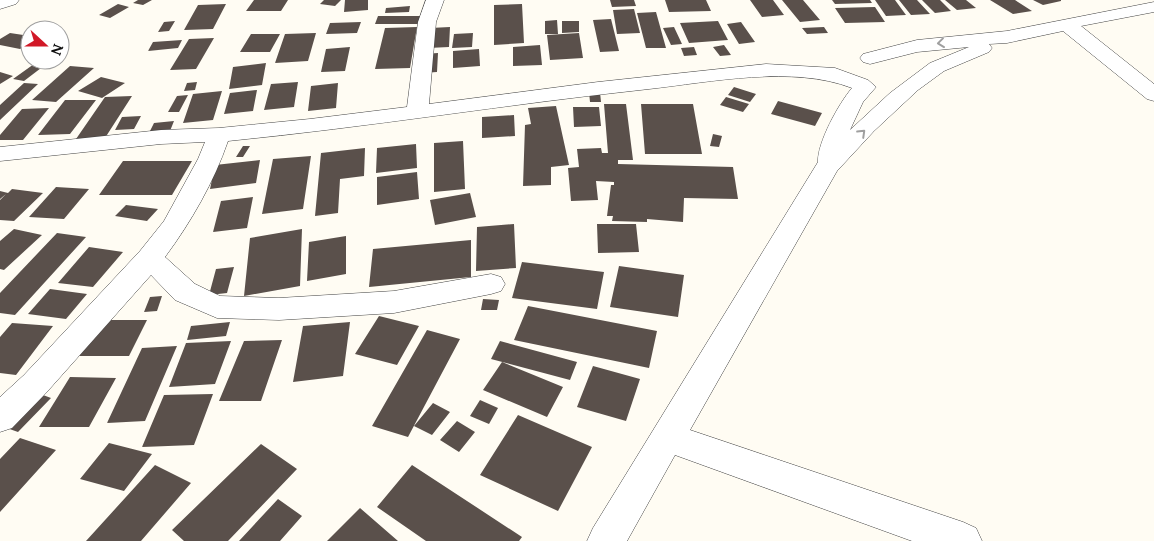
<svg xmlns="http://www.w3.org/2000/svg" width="1154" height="541" font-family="Lora,serif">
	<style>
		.building { fill: #5a504b }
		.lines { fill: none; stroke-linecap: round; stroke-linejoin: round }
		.minor-casing { stroke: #434343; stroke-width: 1 }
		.minor { fill: #fff; fill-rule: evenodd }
		.oneway { stroke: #9f9f9f }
	</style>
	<rect width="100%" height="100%" fill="#fffcf3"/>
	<path class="building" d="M138,0h14l-9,5 -10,-2z
		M254,0h34l-7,11h-35z
		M324,0h17l-6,6 -15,-2z
		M345,0h23v10l-24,2z
		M610,0h24l2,6 -24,1z
		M665,0h41l5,11 -42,1z
		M750,0h23l11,15 -22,2z
		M782,0h21l17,20 -20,2z
		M832,0h38l2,3 -37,1z
		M875,0h20l11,15 -20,1z
		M899,0h18l13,14 -19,1z
		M922,0h18l11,11 -16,2z
		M945,0h21l10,8 -19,2z
		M990,0h25l17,11 -19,3z
		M1033,0h28v1l-18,4z
		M118,4l11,3 -19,11 -11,-3z
		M226,4l-13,25 -29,1 14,-25z
		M522,4l2,39 -30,2v-40z
		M410,6l-1,6 -24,1 1,-5z
		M875,7l10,15 -40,1 -10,-15z
		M634,9l6,24 -23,1 -4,-24z
		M656,12l10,36h-20l-9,-35z
		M378,16h42l-2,8h-43z
		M611,19l8,32 -19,1 -7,-32z
		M557,20l1,14h-13v-13z
		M175,21l-6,10 -11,1 6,-10z
		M562,21h17v11l-17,1z
		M718,21l10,19 -39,3 -9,-20z
		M361,22l-4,11 -31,1 4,-11z
		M741,22l14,20 -16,2 -12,-20z
		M417,27l-7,41 -35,1 10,-41z
		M450,27l-1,20 -21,1 2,-20z
		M674,27l8,17 -11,1 -8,-17z
		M824,27l4,6 -21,1 -5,-6z
		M10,33l20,3v7l-10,6 -20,-4v-6z
		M316,33l-8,28 -33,2 10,-29z
		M473,33l-1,14 -20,1 2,-14z
		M579,33l4,25 -33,2 -3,-25z
		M251,34h29l-10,18h-30z
		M214,38l-18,31 -26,1 19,-31z
		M182,40l-4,8 -30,3 5,-9z
		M540,45l2,20 -29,1v-19z
		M724,45l7,10 -11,1 -7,-9z
		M350,47l-5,24 -24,1 5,-23z
		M694,47l3,8 -13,1 -3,-8z
		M479,49l1,17 -27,2v-17z
		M438,53l-1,19 -15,1 1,-19z
		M266,63l-4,22 -33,4 4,-22z
		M34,64l11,1 -21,16 -11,-2z
		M70,66l24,2 -38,34 -24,-2z
		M0,72l13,4 -13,8z
		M101,77l24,6 -23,15 -24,-7z
		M197,82l-2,8 -11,1 3,-8z
		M298,82l-4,25 -30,3 7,-26z
		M24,83l14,1 -38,36v-15z
		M338,83l-2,25 -28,3 3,-25z
		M734,87l22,7 -6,8 -22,-7z
		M257,90l-4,21 -29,3 6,-21z
		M222,91l-9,29 -30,3 10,-29z
		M589,92h11l1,10h-11z
		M188,95l-9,17h-11l9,-16z
		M132,96l-27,42 -29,1 29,-42z
		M726,97l23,7 -6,8 -23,-7z
		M65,100h31l-26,34 -32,1z
		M778,101l44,12 -7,13 -44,-12z
		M604,104h22l7,56h-15v4l115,3 5,32 -54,-1 -1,24 -36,-3v3l-35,-1 1,-5h-6l4,-31h3v-3l-18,-1 2,19 -27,1 -3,-33 11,-1 -2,-18 24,-1 1,5h6z
		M641,104h52l9,50h-57z
		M556,106l13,59 -18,2v18l-28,1 2,-61 6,-1 -3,-16z
		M573,107h26l2,19 -27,1z
		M49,108l-26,32h-23v-5l22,-26z
		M514,115l1,21 -33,2v-21z
		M141,116l-7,13 -19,1 7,-13z
		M174,121l-4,10 -21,2 5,-10z
		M713,134l9,2 -3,11 -9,-1z
		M463,141l2,48 -31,3v-49z
		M416,144l1,24 -41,5 1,-25z
		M243,146h7l-7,11h-7z
		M365,148l-1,28 -24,3 -2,34 -23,3 6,-63z
		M311,156l-8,53 -41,5 11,-55z
		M260,160l-4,23 -46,6 5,-24z
		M123,161h69l-20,34h-73z
		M417,172l2,27 -42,6v-28z
		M56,187l33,2 -25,30 -35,-2z
		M12,189l31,4 -29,28 -14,-1v-20l6,-6 -6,5v-8l8,2z
		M470,193l6,24 -41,8 -5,-25z
		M253,197l-6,31 -34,4 8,-31z
		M126,205l32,4 -11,12 -32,-5z
		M514,224l2,44 -40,3 1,-44z
		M597,224h39l3,28 -41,1z
		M14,229l28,6 -38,35 -4,-1v-28z
		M302,229l-2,57 -56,10 6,-58z
		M57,233l29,4 -71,78 -15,-2v-20z
		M346,236v38l-39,7 2,-39z
		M471,240v37l-102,10 4,-38z
		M89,247l34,5 -30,35 -35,-4z
		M522,262l82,10 -7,37 -85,-11z
		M619,266l65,9 -6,42 -68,-10z
		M234,267l-7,26 -18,2 7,-26z
		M50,289l37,5 -21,25 -38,-5z
		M162,296l-5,15 -13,1 6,-15z
		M483,299l16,1 -2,10h-16z
		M528,306l129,25 -8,37 -135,-28z
		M379,316l40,10 -22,39 -42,-11z
		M100,320h47l-18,36h-50z
		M230,322l-4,14 -39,4 4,-14z
		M350,322l-7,54 -50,6 10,-56z
		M12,323l41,3 -37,49 -16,-2v-36z
		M427,330l33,9 -52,98 -36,-11z
		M282,340l-21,61h-42l25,-60z
		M231,341l-16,43 -46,3 17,-44z
		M500,341l77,21 -7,18 -79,-21z
		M177,346l-32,75 -38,2 35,-75z
		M502,362l61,25 -16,30 -64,-27z
		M593,366l47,13 -14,42 -49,-14z
		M70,377l46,1 -27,49h-50z
		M35,392l16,6 -33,34 -17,-6z
		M213,394l-19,51 -52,2 22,-52z
		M480,400l18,8 -9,16 -19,-8z
		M433,403l17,9 -18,23 -18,-9z
		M518,415l74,32 -34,64 -78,-36z
		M457,421l18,11 -16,20 -19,-12z
		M20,438l36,12 -56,62v-53z
		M109,443l43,11 -28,37 -44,-12z
		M261,444l36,25 -69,72h-44l-12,-11z
		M155,465l36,18 -50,58h-55z
		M412,465l110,72 -3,4h-93l-49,-34z
		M278,499l24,17 -22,25h-41z
		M360,508l38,33h-71z"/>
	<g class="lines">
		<defs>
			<path id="minor" d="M0,0h19l-3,4 -16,5z
				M426,0h18l-8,22 -7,82 169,-22 168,-18 69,4 33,12 8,7 -13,15 -13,28 40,-37 40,-30 39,-16 -52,5 -47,12 -7,-2 -3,-4 3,-4 54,-14 90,-9 147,-29v10l-73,14 73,58v17l-7,-2 -84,-68 -56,12 -18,1 3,4 -3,4 -45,19 -26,19 -44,41 -37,40 -147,259 273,92 13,6 6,13h-70l-237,-86 -48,86h-40l6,-13 225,-366c-1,-19 21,-59 34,-74 -59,-23 -141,-6 -203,1 -140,15 -280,38 -421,52 -14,41 -37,81 -63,116l30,27 25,12 59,2 115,-7 97,-17 10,3 4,7 -4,7 -10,3 -97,19 -115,7 -62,-2 -42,-18 -24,-25 -105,118 -34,35 -12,4v-35l24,-22 116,-124 24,-30 34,-62 7,-17 -44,2 -161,17v-14l161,-17 58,-2 91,-9 97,-12 11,-85z"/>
		</defs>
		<use href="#minor" class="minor-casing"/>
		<use href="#minor" class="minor"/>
	</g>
	<defs><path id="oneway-chevron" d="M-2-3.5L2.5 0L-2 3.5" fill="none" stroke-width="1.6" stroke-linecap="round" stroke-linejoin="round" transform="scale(1.25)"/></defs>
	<g class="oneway">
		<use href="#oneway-chevron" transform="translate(941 43) rotate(173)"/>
		<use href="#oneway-chevron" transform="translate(862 133) rotate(-44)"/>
	</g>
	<g transform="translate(45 45) rotate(111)"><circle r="24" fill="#ffffff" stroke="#9f9f9f"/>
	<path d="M0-4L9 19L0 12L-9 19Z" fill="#d11827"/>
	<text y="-8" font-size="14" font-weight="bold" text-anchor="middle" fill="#101010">N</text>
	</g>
</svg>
